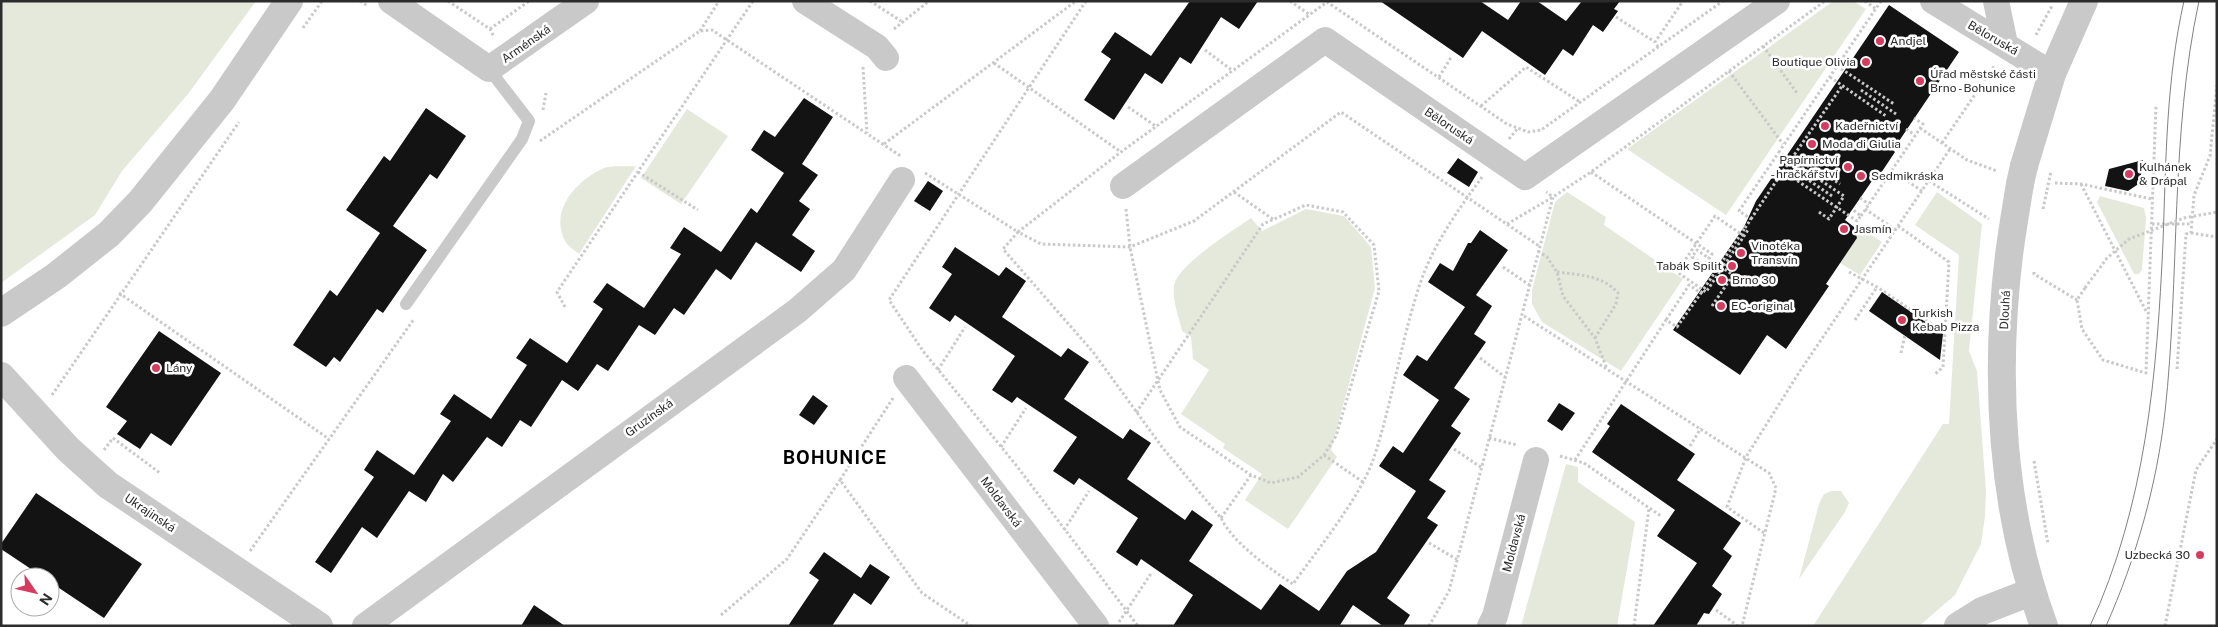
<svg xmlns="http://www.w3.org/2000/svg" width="2218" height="627" font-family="'Public Sans',sans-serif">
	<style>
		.green { fill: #e5e9db }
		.building { fill: #131313 }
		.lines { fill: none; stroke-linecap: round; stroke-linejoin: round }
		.path { stroke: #c9c9c9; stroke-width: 3; stroke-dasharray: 2.5 2.5; stroke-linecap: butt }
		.service { stroke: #c9c9c9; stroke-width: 12 }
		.minor { stroke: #c9c9c9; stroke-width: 26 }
		.tertiary { stroke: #c9c9c9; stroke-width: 28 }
		.tram { stroke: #818181; stroke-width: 1 }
		.path-bridge { stroke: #c9c9c9; stroke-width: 3; stroke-dasharray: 2.5 2.5; stroke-linecap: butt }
		.tertiary-bridge { stroke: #c9c9c9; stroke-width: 28 }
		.poi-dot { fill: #d53c60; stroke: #fff; stroke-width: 2 }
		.labels { text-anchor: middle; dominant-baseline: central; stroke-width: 5; stroke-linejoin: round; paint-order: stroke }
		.street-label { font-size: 12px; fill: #2c2c2c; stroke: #fff }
		.poi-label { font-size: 12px; fill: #2c2c2c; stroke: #fff; text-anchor: start }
		.district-label { font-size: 18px; font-weight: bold; letter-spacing: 1px; fill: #000; stroke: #fff }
	</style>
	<rect width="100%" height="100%" fill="#fff"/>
	<path class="green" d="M1,1h255l-68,93 -66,77 -27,44 -94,68z
		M1853,1l13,8 -140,206 -99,-66 205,-147z
		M687,109l41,27 -47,68 -40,-26z
		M636,166l-57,88c-4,-4 -12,-8 -14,-13 -16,-31 12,-61 39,-73 9,-3 22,-1 32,-2z
		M1567,192l39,25 -2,8 79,54 -62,92 -79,-49 -10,-18v-14l23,-88z
		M1937,192l45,32 -13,127 8,20 9,120 -1,25 -4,28 -26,51 -36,31h-106l130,-202h6l10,-169 -44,-30z
		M2100,196l44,12 2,10 -4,52 -3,4h-5l-37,-72z
		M1306,209l38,7 27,31 4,41 -44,162 6,7 -49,72 -43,-29 17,-26 -39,-26 2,-4 -44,-30 28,-44 -16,-11 -2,-22 -9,-6c-3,-14 -10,-31 -8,-45 2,-20 60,-56 77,-68l11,13z
		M1857,225l25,17 -22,33 -20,-12 17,-25 -3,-11z
		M1566,464l12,3v15l57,40 -18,104h-96z
		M1831,491h10l8,12 -4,9 -46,67 20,-75 5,-10z"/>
	<path class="building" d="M1190,1h68l-19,28 -18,-12 -30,47 -11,-7 -18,27 -17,-11 -31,47 -30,-20 27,-41 -10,-7 14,-20 36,24z
		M1380,1h100l28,19 13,-19h16l29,20 16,-20h38l-6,8 4,2 -15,21 -10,-7 -20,31 -10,-7 -18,26 -63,-44 -19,27z
		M1889,5l70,47 -66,98 2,2 -18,27 -3,-1 -29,42 9,7 3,11 -31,46 3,2 -43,63 -19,-14 -27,40 -67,-45 71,-103 12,-26z
		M804,98l29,19 -31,47 16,11 -19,26 11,8 -18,26 23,16 -14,21 -45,-30 -25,38 -15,-11 -32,46 -10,-7 -19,27 -16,-10 -31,46 -11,-7 -19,27 -16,-11 -31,47 -11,-7 -18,27 -15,-10 -34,45 -10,-8 -17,28 -17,-11 -32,47 -15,-11 -31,46 -16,-11 59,-85 -10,-7 13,-20 37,25 37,-54 -11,-7 14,-20 37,25 36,-54 -11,-7 14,-20 37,25 36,-54 -10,-7 14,-19 37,25 37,-54 -11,-6 14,-21 37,25 30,-44 6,5 27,-40 -33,-23 13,-20 11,7z
		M426,108l40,28 -29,43 -7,-5 -37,52 34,24 -44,63 -6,-4 -37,53 -6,-5 -8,10 -33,-22 37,-55 7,6 43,-63 -34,-23 38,-54 6,5z
		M1458,158l20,14 -9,15 -22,-14z
		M2143,160l-3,23 -12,8 -23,-5 4,-17z
		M928,181l15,10 -13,20 -16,-10z
		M1480,230l28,20 -32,45 16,11 -18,28 12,8 -32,46 16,11 -19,27 10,7 -32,47 17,11 -19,27 11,7 -51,73 23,17 -7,11h-20l-30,-21 -13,20 1,1h-168l20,-31 -52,-36 -4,7 -21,-14 22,-34 -59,-40 -5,7 -21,-14 24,-34 -60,-40 -5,6 -20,-13 23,-34 -60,-41 -5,7 -21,-14 23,-34 -10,-7 13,-20 44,29 7,-9 20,14 -24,36 59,40 7,-9 21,14 -25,37 59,40 7,-10 21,14 -24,36 58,41 7,-10 21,15 -24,36 72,49 19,-26 39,27 28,-40 29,-19 40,-61 -37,-25 14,-20 10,7 36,-53 -36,-25 14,-20 10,6 38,-54 -37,-25 12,-19 13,8 15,-28h3z
		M1882,292l61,42 -3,26 -71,-49z
		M159,331l62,42 -50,73 -20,-13 -11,16 -23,-15 10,-13 -21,-14z
		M813,395l15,11 -14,19 -15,-10z
		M1559,403l16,10 -13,18 -15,-10z
		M1621,404l74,50 -18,26 64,43 -18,26 9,7 -20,30 10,8 -13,20 -5,-1 -8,13h-43l44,-63 -40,-27 18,-26 -83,-58 18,-26 -3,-2z
		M36,493l106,71 -38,54 -54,-36v-5h-7l-42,-28v-5z
		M824,552l37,26 9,-14 20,13 -19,28 -17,-12 -22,33h-44l31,-46 -10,-7z
		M534,605l31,21h-44z"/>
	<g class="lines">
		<path class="path" d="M360,1l8,5
			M448,1l42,28 4,8
			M870,1l31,20
			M1086,1l-197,299 34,51 93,114 122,161
			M1290,1l20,14
			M1865,1l11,8
			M1616,17l39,25
			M303,28l19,-27
			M490,29l39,-28
			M894,29l35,-28
			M700,31l19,-30
			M2036,35l16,-29
			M1763,46l34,47
			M1658,47l-3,-5 28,-41
			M1205,50l28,21
			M994,63l127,89
			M1837,66l57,38
			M863,67l4,66
			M1729,71l54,73
			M1439,77l13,-21
			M1830,77l56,39
			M1861,90l35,24
			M1481,106l45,-39 54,35
			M1128,107l29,20
			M543,110l3,-17
			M1920,128l47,32 30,11
			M1906,129l9,6
			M1509,139l9,-11
			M540,141l160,-110 12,-1 190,127
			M1942,143l53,-78
			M884,144l192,-143
			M1891,170l31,21
			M1783,171l59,-85
			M638,172l60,38
			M1591,172l121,82 -8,11
			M925,173l93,59 103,-80 206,-150 180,122 21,8 13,-2 182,-129
			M1482,177c-23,32 -48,66 -61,104 -20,58 -28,120 -48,179 -14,39 -55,89 -80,124 -23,-15 -60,-41 -72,-66l-59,-71 -69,-95 -90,-103 15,-17 23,12 89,3 64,-26 147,-109c66,45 132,89 198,134
			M1929,181l60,38
			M2055,183l26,1 71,15
			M2081,184l66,129
			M1234,192l40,28
			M1832,196l-31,-21 4,-5 -26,-18 102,-151
			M1860,198l9,6
			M1126,209l4,38 28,134 2,9 20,37 71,48 20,8 27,-6 26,-22 12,-19 43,-145 -5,-46 -31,-33 -37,-7 -43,19 -127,189
			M1865,209l31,21
			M2043,209l4,-19
			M1819,212l10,7 15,-23 -39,-26 4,-6 31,20
			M1861,216l62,-92 -9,-6
			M1751,219l32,-48 74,50 4,-5 -9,-7
			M1507,224l46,-27 38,-25 234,-171
			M2152,224h39
			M1898,226l51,36 -6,105 -9,8
			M1745,228l6,-9 -12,-8 40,-59
			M2191,233l26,4
			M1744,236l-29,-20 -38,56 29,20 38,-56 4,-6
			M1538,251l9,6 10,15 6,24 32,42 12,31
			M1503,267l28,19
			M1557,272c23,3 45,3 61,21l-2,11 -21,34
			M1849,272l28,15 67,45
			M2034,272v2l43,26
			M2085,288l-8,12 5,29 21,31 43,13 10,-268
			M119,293l210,146
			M1712,306l21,-31 -16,-11
			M565,307l-8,-15 196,-291
			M1524,316l245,157 7,15 -34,138
			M1855,320l22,-33
			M1901,353l4,-18
			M1480,358l25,19
			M2177,369l9,-135 5,-1 3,-38 16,-39 7,-71
			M938,370l27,-43
			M52,395l187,-273
			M893,398l-53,82 82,113 49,33
			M1489,438l28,7
			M1690,446l11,-18
			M1001,447l25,-39
			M1454,449l28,19
			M104,450l9,-12 47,35
			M1324,455l39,27
			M1560,456l24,7 77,53
			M1575,460l91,-140 11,7 24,-34 -12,-8 -23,35
			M2034,461l14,83
			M1221,518l30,-43
			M1064,530l25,-39
			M1764,533l-37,-26 19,-50 52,-83 152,-225
			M1429,543l29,17
			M250,551l164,-232
			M1716,610l22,16
			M721,615l66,-56 53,-79
			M1119,622l33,-50
			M1429,626l20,-35 104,-394 -7,-5
			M1634,626l15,-118
			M2165,626l31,-156 21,-31"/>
		<path class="service" d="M406,304l116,-165 7,-18 -40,-52"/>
		<path class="minor" d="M391,1l98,68 97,-68
			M805,1l72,46 9,11
			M1933,1l119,73
			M1996,1l9,43
			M1123,186l202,-146 200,137 252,-176
			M906,378l190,248
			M365,626l432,-315 47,-41 58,-90
			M1490,626l5,-10 41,-156"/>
		<path class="tertiary" d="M2024,166l28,-92 32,-73
			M2020,184c-4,24 -8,48 -11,71 -15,123 -8,255 35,371
			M1,313l55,-37 53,-42 31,-32 82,-102 67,-99
			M1,376l67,73 40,36 211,141
			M1958,626l24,-15 49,-19"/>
		<path class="tram" d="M2090,626c56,-121 67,-252 73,-384 3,-80 3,-162 21,-241
			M2106,626c30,-67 51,-142 59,-214 15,-136 5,-277 34,-411"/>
		<path class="path-bridge" d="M2047,190l4,-19
			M1715,272l-23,-15 5,-7 20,14
			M2085,288l22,-30 22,-19 55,-21 33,-6
			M1701,293l44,-65"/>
		<path class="tertiary-bridge" d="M2020,184l4,-18"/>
	</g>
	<g class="poi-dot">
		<circle cx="1880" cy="41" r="5"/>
		<circle cx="1866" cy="62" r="5"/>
		<circle cx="1920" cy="81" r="5"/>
		<circle cx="1825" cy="126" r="5"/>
		<circle cx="1812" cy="144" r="5"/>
		<circle cx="1848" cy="167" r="5"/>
		<circle cx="2129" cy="174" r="5"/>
		<circle cx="1861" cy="176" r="5"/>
		<circle cx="1844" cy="229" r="5"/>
		<circle cx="1741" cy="253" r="5"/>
		<circle cx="1732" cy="266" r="5"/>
		<circle cx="1722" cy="280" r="5"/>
		<circle cx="1721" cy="306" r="5"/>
		<circle cx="1902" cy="320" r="5"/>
		<circle cx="156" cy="368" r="5"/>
		<circle cx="2200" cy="555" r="5"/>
	</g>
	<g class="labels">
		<g class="street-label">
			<text transform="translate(1993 38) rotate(30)">Běloruská</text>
			<text transform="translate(526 44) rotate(-35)">Arménská</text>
			<text transform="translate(1449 126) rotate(34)">Běloruská</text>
			<text transform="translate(2005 310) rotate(-87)">Dlouhá</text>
			<text transform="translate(649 418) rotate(-36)">Gruzínská</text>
			<text transform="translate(1001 502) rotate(53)">Moldavská</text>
			<text transform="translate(150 513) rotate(34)">Ukrajinská</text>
			<text transform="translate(1514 543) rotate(-75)">Moldavská</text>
		</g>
		<g class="poi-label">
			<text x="1890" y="41">Andjel</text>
			<text x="1856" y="62" text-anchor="end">Boutique Olivia</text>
			<text x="1930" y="74">Úřad městské části<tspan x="1930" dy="14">Brno - Bohunice</tspan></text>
			<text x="1835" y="126">Kadeřnictví</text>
			<text x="1822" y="144">Moda di Giulia</text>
			<text x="1838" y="160" text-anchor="end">Papírnictví<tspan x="1838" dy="14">- hračkářství</tspan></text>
			<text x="2139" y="167">Kulhánek<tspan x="2139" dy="14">&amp; Drápal</tspan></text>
			<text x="1871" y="176">Sedmikráska</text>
			<text x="1854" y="229">Jasmín</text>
			<text x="1751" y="246">Vinotéka<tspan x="1751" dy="14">Transvín</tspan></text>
			<text x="1722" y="266" text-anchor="end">Tabák Spilit</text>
			<text x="1732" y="280">Brno 30</text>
			<text x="1731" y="306">EC-original</text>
			<text x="1912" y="313">Turkish<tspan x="1912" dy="14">Kebab Pizza</tspan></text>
			<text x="166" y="368">Lány</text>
			<text x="2190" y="555" text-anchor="end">Uzbecká 30</text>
		</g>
		<g class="district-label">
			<text x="835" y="457">BOHUNICE</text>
		</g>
	</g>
	<rect width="2218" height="627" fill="none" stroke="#2c2c2c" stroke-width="5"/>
	<g transform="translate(35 592) rotate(124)"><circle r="24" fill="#ffffff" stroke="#ababab"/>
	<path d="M0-4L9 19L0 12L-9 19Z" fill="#d53c60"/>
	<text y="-8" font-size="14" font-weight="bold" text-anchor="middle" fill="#2c2c2c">N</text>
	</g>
</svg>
